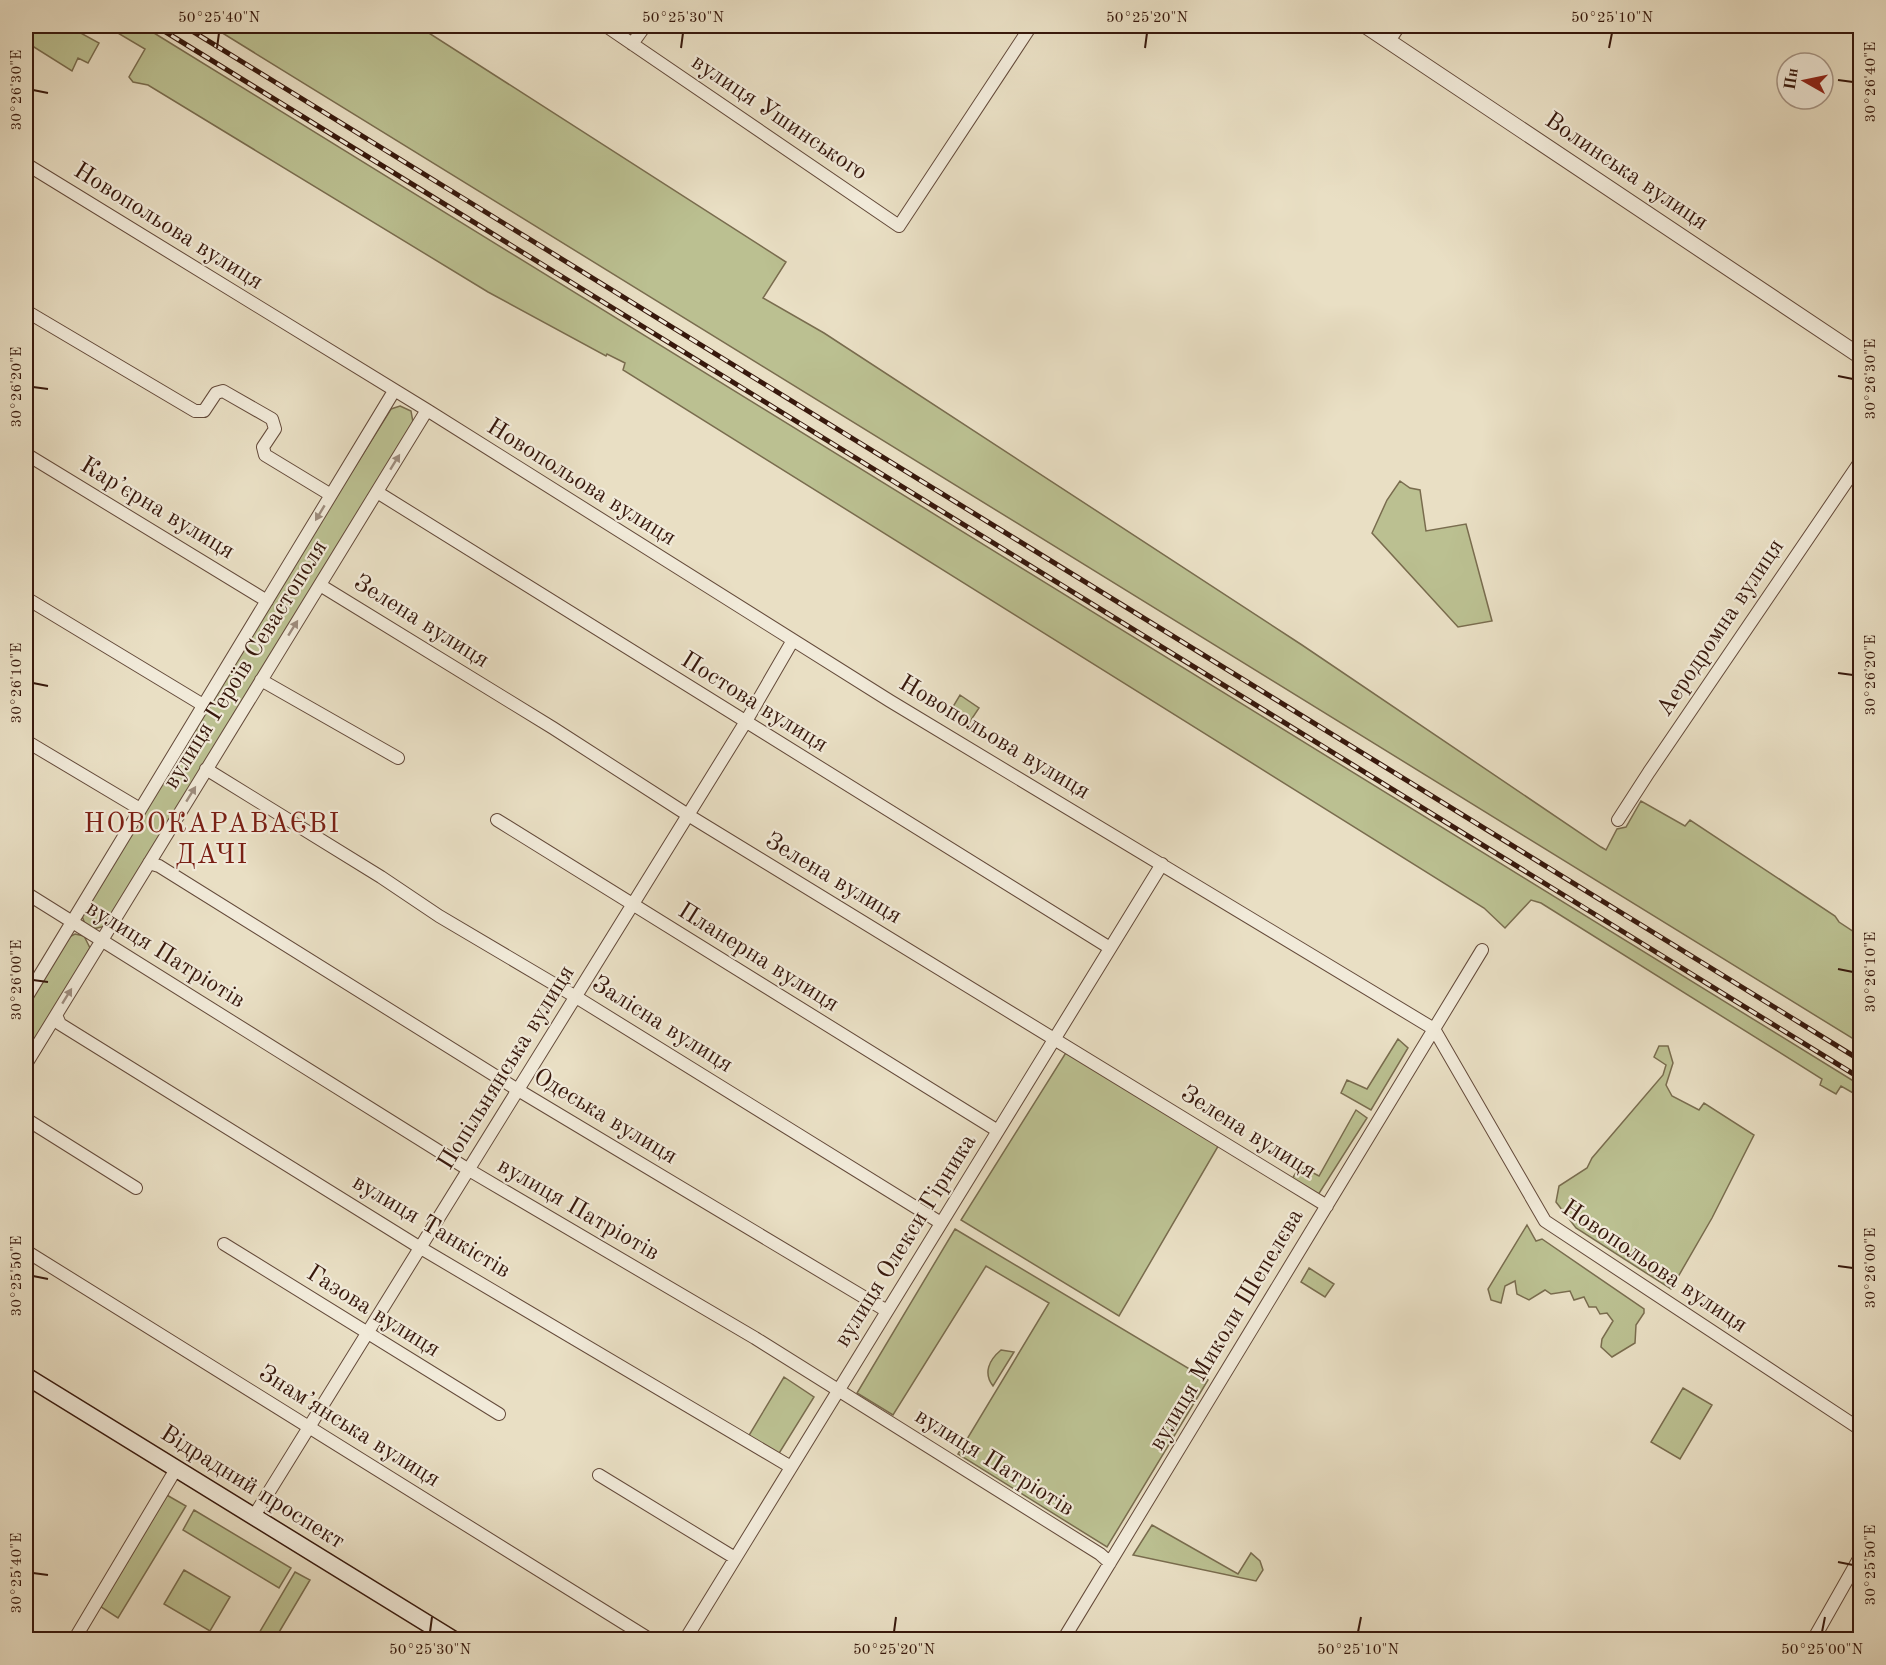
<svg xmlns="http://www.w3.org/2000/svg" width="1886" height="1665" font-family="'Old Standard TT',serif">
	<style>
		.green { fill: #bbc091; stroke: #796c4e; stroke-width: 1.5 }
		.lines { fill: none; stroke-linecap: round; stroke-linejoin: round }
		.minor-casing { stroke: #644a3a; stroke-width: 14 }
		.tertiary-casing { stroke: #644a3a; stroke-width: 17 }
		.secondary-casing { stroke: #37180c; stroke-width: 19 }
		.minor { stroke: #f1ead9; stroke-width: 12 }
		.tertiary { stroke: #f1ead9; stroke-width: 15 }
		.secondary { stroke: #f1ead9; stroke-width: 16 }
		.rail-casing { stroke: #37180c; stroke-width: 5 }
		.rail { stroke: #f1ead9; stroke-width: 3; stroke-dasharray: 9; stroke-linecap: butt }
		.oneway { fill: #9d8c7d }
		.ticks { fill: none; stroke: #37180c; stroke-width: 2 }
		.labels { text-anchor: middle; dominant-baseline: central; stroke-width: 4.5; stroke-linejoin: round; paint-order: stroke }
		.street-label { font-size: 24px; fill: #37180c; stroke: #f1ead9 }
		.quarter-label { font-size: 27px; letter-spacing: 1.5px; fill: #7a1f14; stroke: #f1ead9 }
		.neatline { fill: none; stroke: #37180c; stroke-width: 2 }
		.ticks-label { font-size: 15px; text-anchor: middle; fill: #37180c }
	</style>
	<rect width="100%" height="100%" fill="#e9dfc4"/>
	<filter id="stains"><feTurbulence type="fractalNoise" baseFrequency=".00333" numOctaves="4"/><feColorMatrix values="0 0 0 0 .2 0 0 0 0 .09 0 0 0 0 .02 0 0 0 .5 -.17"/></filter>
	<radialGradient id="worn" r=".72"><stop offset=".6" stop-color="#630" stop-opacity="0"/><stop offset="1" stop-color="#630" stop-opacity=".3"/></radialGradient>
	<path class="green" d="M26,26h42l31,17 -11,20 -10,-5 -6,13 -46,-29z
		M106,26h36l12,7 1706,1052v12l-19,-11 -5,8 -16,-9 2,-6 -281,-176 -10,-3 -26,28 -21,-20 -861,-538 2,-7 -18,-9 -1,2 -118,-64 -340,-207 -15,-3 -4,-5 16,-28z
		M211,26h207l368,236 -23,36 61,35 478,312 299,202 5,3 11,-21 9,-2 15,-26 44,25 5,-6 145,96 4,6 21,14v107z
		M400,406l11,5 2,11 -307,504 -13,3 -8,-5 -3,-8 95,-164 214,-343z
		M1400,481l10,7 10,2 6,41 40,-7 26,97 -34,6 -86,-94 15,-33z
		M960,695l19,13 -10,15 -18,-13z
		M75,934l9,2 6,12 -64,110v-50l41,-70z
		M1398,1039l10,9 -37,62 -30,-17 6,-13 20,9z
		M1659,1046h9l5,17 -7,22 6,11 27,14 5,-7 50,32 -42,83 -41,71 -95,-61 -20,-26 3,-16 28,-18 5,-10 71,-83 3,-10 -12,-8z
		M1067,1051l153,92 -101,173 -158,-96z
		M1356,1110l11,8 -49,77 -26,-16 8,-13 19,10z
		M1527,1225l9,16 6,-2 102,70v4l-8,12 -1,18 -23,14 -11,-10 1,-8 11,-18 -6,-8 -7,1 -4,-7h-7l-5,-10 -10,3 -4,-9 -19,3 -6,-4 -16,10 -12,-6 -2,-13 -10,5 -4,17 -10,-3 -3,-11z
		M955,1229l253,151 -101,167 -149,-93 91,-151 -63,-37 -93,149 -36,-22z
		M1309,1268l25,16 -9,13 -24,-15z
		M1001,1350l13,2 -21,34c-10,-13 -4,-26 8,-36z
		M784,1377l30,20 -36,58 -30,-18z
		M1683,1388l29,17 -32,54 -29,-17z
		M165,1494l21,12 -68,112 -20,-13z
		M194,1510l97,58 -12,20 -96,-58z
		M1152,1525l86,49 13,-21 9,8 3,9 -7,11 -123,-26z
		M184,1570l46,27 -20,34 -46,-27z
		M295,1572l15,8 -35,59 -16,-6z"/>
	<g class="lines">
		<defs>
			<path id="minor" d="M606,26l293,200 132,-200
				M1389,41l10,-15
				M632,44l13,-18
				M26,164l401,246 463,291 544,328 111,192 315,208
				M26,311l169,100h9l12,-18 7,-2 49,28 3,10 -12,18 2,8 66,40
				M26,454l241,147
				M377,492l733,456
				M320,585l233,143 135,87 639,391
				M26,598l177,107
				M261,680l137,78
				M26,741l114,68
				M206,769l175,108 58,39 137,81 365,226
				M497,820l501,311
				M1618,820l31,-48 211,-310
				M149,863l10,3 359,224 369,221
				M26,893l443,277 286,168 345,216 10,9
				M26,998l368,-607
				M56,1015l4,9 359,223 372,220
				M26,1064l401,-654
				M26,1119l110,69
				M224,1244l275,170
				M26,1251l625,389
				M599,1475l136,83
				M254,1516l491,-793 48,-83
				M74,1640l102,-171
				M685,1640l477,-776
				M1063,1640l419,-690
				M1813,1640l47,-83"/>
			<path id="tertiary" d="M1366,26l494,330"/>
			<path id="secondary" d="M26,1376l428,264"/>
		</defs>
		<use href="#minor" class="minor-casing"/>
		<use href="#tertiary" class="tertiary-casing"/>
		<use href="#secondary" class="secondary-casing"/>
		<use href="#minor" class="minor"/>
		<use href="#tertiary" class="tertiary"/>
		<use href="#secondary" class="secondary"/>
		<defs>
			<path id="rail" d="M156,26l1704,1052
				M184,26l1676,1034"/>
		</defs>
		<use href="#rail" class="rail-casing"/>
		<use href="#rail" class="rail"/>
	</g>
	<defs><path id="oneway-solid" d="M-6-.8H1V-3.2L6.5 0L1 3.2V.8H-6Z" transform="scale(1.5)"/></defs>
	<g class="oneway">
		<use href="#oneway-solid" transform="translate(395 462) rotate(-58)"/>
		<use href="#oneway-solid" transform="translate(320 513) rotate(121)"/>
		<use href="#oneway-solid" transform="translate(293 628) rotate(-58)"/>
		<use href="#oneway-solid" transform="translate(191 794) rotate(-58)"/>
		<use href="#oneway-solid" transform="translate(67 996) rotate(-58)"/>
	</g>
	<path class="ticks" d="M217,48l2,-15M681,48l2,-15M1145,48l2,-15M1609,48l3,-15M1838,80l15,2M33,90l15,3M1838,376l15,3M33,387l15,2M1838,673l15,2M33,683l15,3M1838,969l15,3M33,980l15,2M1838,1266l15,2M33,1276l15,3M1838,1562l15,3M33,1573l15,2M430,1632l2,-15M894,1632l2,-15M1358,1632l3,-15M1822,1632l3,-15"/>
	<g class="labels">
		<g class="street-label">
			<text transform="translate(779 118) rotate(34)">вулиця Ушинського</text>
			<text transform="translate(1626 172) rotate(34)">Волинська вулиця</text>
			<text transform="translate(168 227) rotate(32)">Новопольова вулиця</text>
			<text transform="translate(581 483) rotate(32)">Новопольова вулиця</text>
			<text transform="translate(157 509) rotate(31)">Карʼєрна вулиця</text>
			<text transform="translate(421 622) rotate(32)">Зелена вулиця</text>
			<text transform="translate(1721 628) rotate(-56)">Аеродромна вулиця</text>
			<text transform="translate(246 665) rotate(-58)">вулиця Героїв Севастополя</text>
			<text transform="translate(754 703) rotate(32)">Постова вулиця</text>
			<text transform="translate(994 738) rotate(31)">Новопольова вулиця</text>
			<text transform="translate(833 879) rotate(31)">Зелена вулиця</text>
			<text transform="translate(165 955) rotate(32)">вулиця Патріотів</text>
			<text transform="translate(758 958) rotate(32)">Планерна вулиця</text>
			<text transform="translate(662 1025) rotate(32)">Залісна вулиця</text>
			<text transform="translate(507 1068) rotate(-58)">Попільнянська вулиця</text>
			<text transform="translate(605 1117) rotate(31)">Одеська вулиця</text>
			<text transform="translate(1248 1133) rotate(32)">Зелена вулиця</text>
			<text transform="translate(578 1210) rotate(30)">вулиця Патріотів</text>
			<text transform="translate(431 1227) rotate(31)">вулиця Танкістів</text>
			<text transform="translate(906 1241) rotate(-58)">вулиця Олекси Гірника</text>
			<text transform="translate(1654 1267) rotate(34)">Новопольова вулиця</text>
			<text transform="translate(373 1312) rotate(32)">Газова вулиця</text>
			<text transform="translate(1227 1330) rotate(-59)">вулиця Миколи Шепелєва</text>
			<text transform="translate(349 1427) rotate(32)">Знамʼянська вулиця</text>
			<text transform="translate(994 1463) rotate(32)">вулиця Патріотів</text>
			<text transform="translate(252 1488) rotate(32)">Відрадний проспект</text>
		</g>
		<g class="quarter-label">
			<text x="212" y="824">НОВОКАРАВАЄВІ<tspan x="212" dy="31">ДАЧІ</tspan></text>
		</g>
	</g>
	<rect width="1886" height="1665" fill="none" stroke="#e9dfc4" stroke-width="66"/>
	<g transform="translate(1805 81) rotate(279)"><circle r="28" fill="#f1ead9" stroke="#a79687" stroke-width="1.5"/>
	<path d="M0-4.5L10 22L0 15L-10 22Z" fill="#8f2418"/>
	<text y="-9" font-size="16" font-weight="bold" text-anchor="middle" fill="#37180c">Пн</text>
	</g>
	<rect x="33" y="33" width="1820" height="1599" class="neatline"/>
	<g class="ticks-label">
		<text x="219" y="22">50°25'40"N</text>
		<text x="683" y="22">50°25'30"N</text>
		<text x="1147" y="22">50°25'20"N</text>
		<text x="1612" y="22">50°25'10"N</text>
		<text transform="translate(1870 82) rotate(-90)" y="5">30°26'40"E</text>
		<text transform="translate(16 90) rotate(-90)" y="5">30°26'30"E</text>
		<text transform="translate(1870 379) rotate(-90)" y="5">30°26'30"E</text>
		<text transform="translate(16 387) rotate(-90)" y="5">30°26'20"E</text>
		<text transform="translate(1870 675) rotate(-90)" y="5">30°26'20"E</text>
		<text transform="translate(16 683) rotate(-90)" y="5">30°26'10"E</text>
		<text transform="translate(1870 972) rotate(-90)" y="5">30°26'10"E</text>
		<text transform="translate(16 980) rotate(-90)" y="5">30°26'00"E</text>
		<text transform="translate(1870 1268) rotate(-90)" y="5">30°26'00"E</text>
		<text transform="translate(16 1276) rotate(-90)" y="5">30°25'50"E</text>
		<text transform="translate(1870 1565) rotate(-90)" y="5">30°25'50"E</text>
		<text transform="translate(16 1573) rotate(-90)" y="5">30°25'40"E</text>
		<text x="430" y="1654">50°25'30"N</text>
		<text x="894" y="1654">50°25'20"N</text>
		<text x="1358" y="1654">50°25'10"N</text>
		<text x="1822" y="1654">50°25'00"N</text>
	</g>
	<rect width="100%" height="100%" filter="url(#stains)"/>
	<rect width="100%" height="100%" fill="url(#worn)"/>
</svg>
